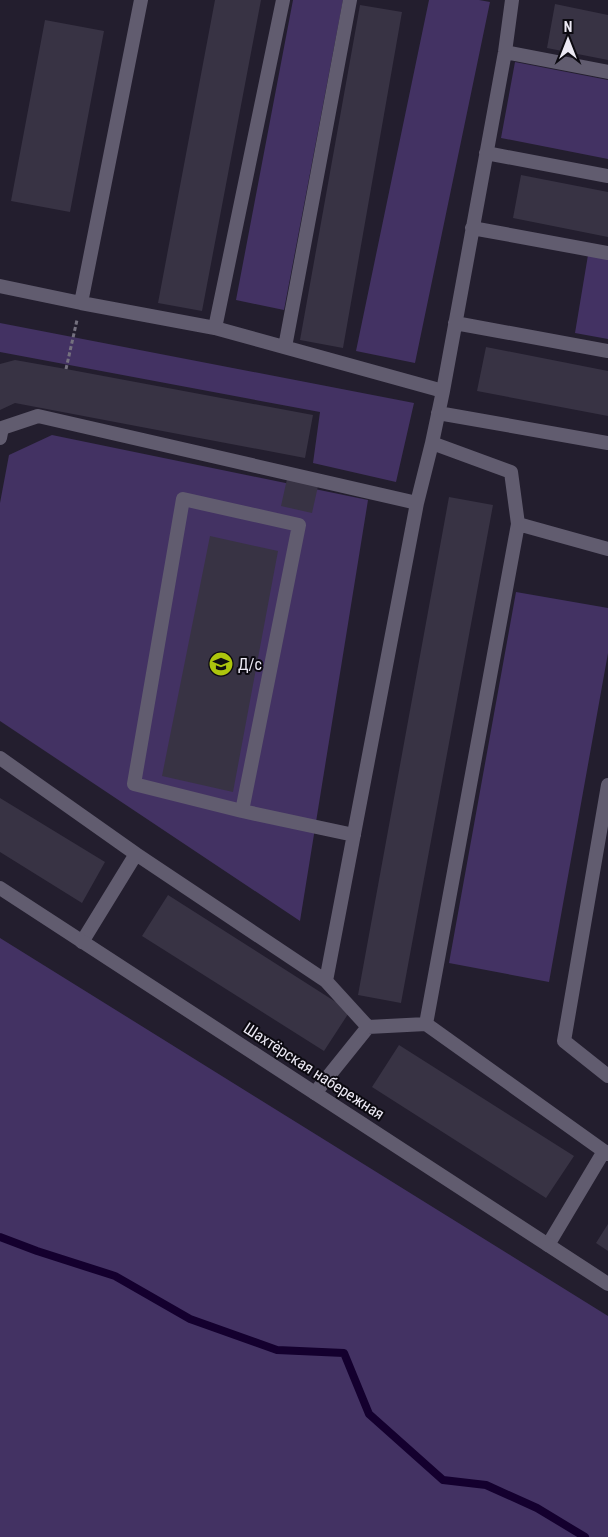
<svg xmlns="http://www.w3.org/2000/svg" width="608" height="1537" font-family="'Roboto Condensed',sans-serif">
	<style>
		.green { fill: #433263 }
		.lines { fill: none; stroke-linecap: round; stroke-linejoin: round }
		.stream { stroke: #14002e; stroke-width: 8 }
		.building { fill: #383344 }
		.path { stroke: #75717f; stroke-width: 3; stroke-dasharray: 4 2.5; stroke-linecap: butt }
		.service { stroke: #615c6f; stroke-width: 14 }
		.tertiary { stroke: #615c6f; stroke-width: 14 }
		.labels { text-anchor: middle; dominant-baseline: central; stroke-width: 4; stroke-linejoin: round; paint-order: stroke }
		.poi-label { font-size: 16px; fill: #ece9f4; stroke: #0c0a11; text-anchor: start }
		.street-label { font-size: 16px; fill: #ece9f4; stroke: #0c0a11 }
	</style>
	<rect width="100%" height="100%" fill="#231e2e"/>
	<path class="green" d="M293,0h50l-59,310 -48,-10z
		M429,0h50l11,2 -75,361 -59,-12z
		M515,62l93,18v79l-107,-21z
		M588,255l20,3v81l-33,-6z
		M0,323l414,80 -18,79 -83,-19 7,-51 -320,-60z
		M52,435l316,65 -68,421 -300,-200v-218l9,-48z
		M516,592l92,16v45l-59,329 -100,-19z
		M0,938l608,378v221h-608z"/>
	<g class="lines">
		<path class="stream" d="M0,1237l37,14 78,25 75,43 87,31 67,3 25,61 74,66 43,5 51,23 48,29"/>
	</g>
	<path class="building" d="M215,0h46l-59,311 -44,-8z
		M555,4l53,11v45l-61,-12z
		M360,5l42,7 -59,336 -43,-8z
		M45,20l59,11 -34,181 -59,-11z
		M521,175l87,17v45l-95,-19z
		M486,347l122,24v45l-131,-25z
		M15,360l51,9 247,46 -8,43 -290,-55 -15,7v-46z
		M287,479l31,7 -6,27 -31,-7z
		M449,497l44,8 -92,498 -43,-8z
		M210,536l68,15 -45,241 -71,-16z
		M0,798l105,64 -23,41 -82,-51z
		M168,895l182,116 -26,40 -182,-115z
		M399,1045l175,111 -28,42 -174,-111z
		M608,1224v27l-12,-8z"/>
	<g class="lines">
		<path class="path" d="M66,369l11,-49"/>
		<path class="service" d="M505,52l103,20
			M486,153l122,23
			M472,228l136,25
			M0,286l81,17 134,25 228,63
			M81,303l60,-303
			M455,323l153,28
			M215,328l68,-328
			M285,347l65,-347
			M438,413l170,30
			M0,438l2,-10 36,-12 379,87
			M518,524l90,25
			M0,758l136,96 190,127
			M608,785l-44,256 44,35
			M242,811l57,-286 -116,-26 -49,285 108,27 112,24
			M82,942l54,-88
			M426,1024l92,-500 -7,-52 -79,-29
			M368,1027l-42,-46 91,-478 15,-60 11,-52 62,-339 7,-52
			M315,1093l53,-66 58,-3 182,130
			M548,1245l56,-94"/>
		<path class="tertiary" d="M0,888l608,396"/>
	</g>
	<defs>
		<symbol id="school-disc" viewBox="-11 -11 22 22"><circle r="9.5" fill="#adc60d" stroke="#0c0a11"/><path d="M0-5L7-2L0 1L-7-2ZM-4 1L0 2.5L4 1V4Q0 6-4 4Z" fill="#111"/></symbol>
	</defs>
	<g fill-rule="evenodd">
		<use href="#school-disc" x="207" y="650" width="28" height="28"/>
	</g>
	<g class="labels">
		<g class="poi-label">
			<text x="238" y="664">Д/с</text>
		</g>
		<g class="street-label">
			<text transform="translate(314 1071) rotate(33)">Шахтёрская набережная</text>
		</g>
	</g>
	<g transform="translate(568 40)" stroke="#0c0a11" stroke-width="4" paint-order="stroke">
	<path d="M0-4L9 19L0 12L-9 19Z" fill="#ece9f4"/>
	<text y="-8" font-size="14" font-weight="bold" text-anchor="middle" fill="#ece9f4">N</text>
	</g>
</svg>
